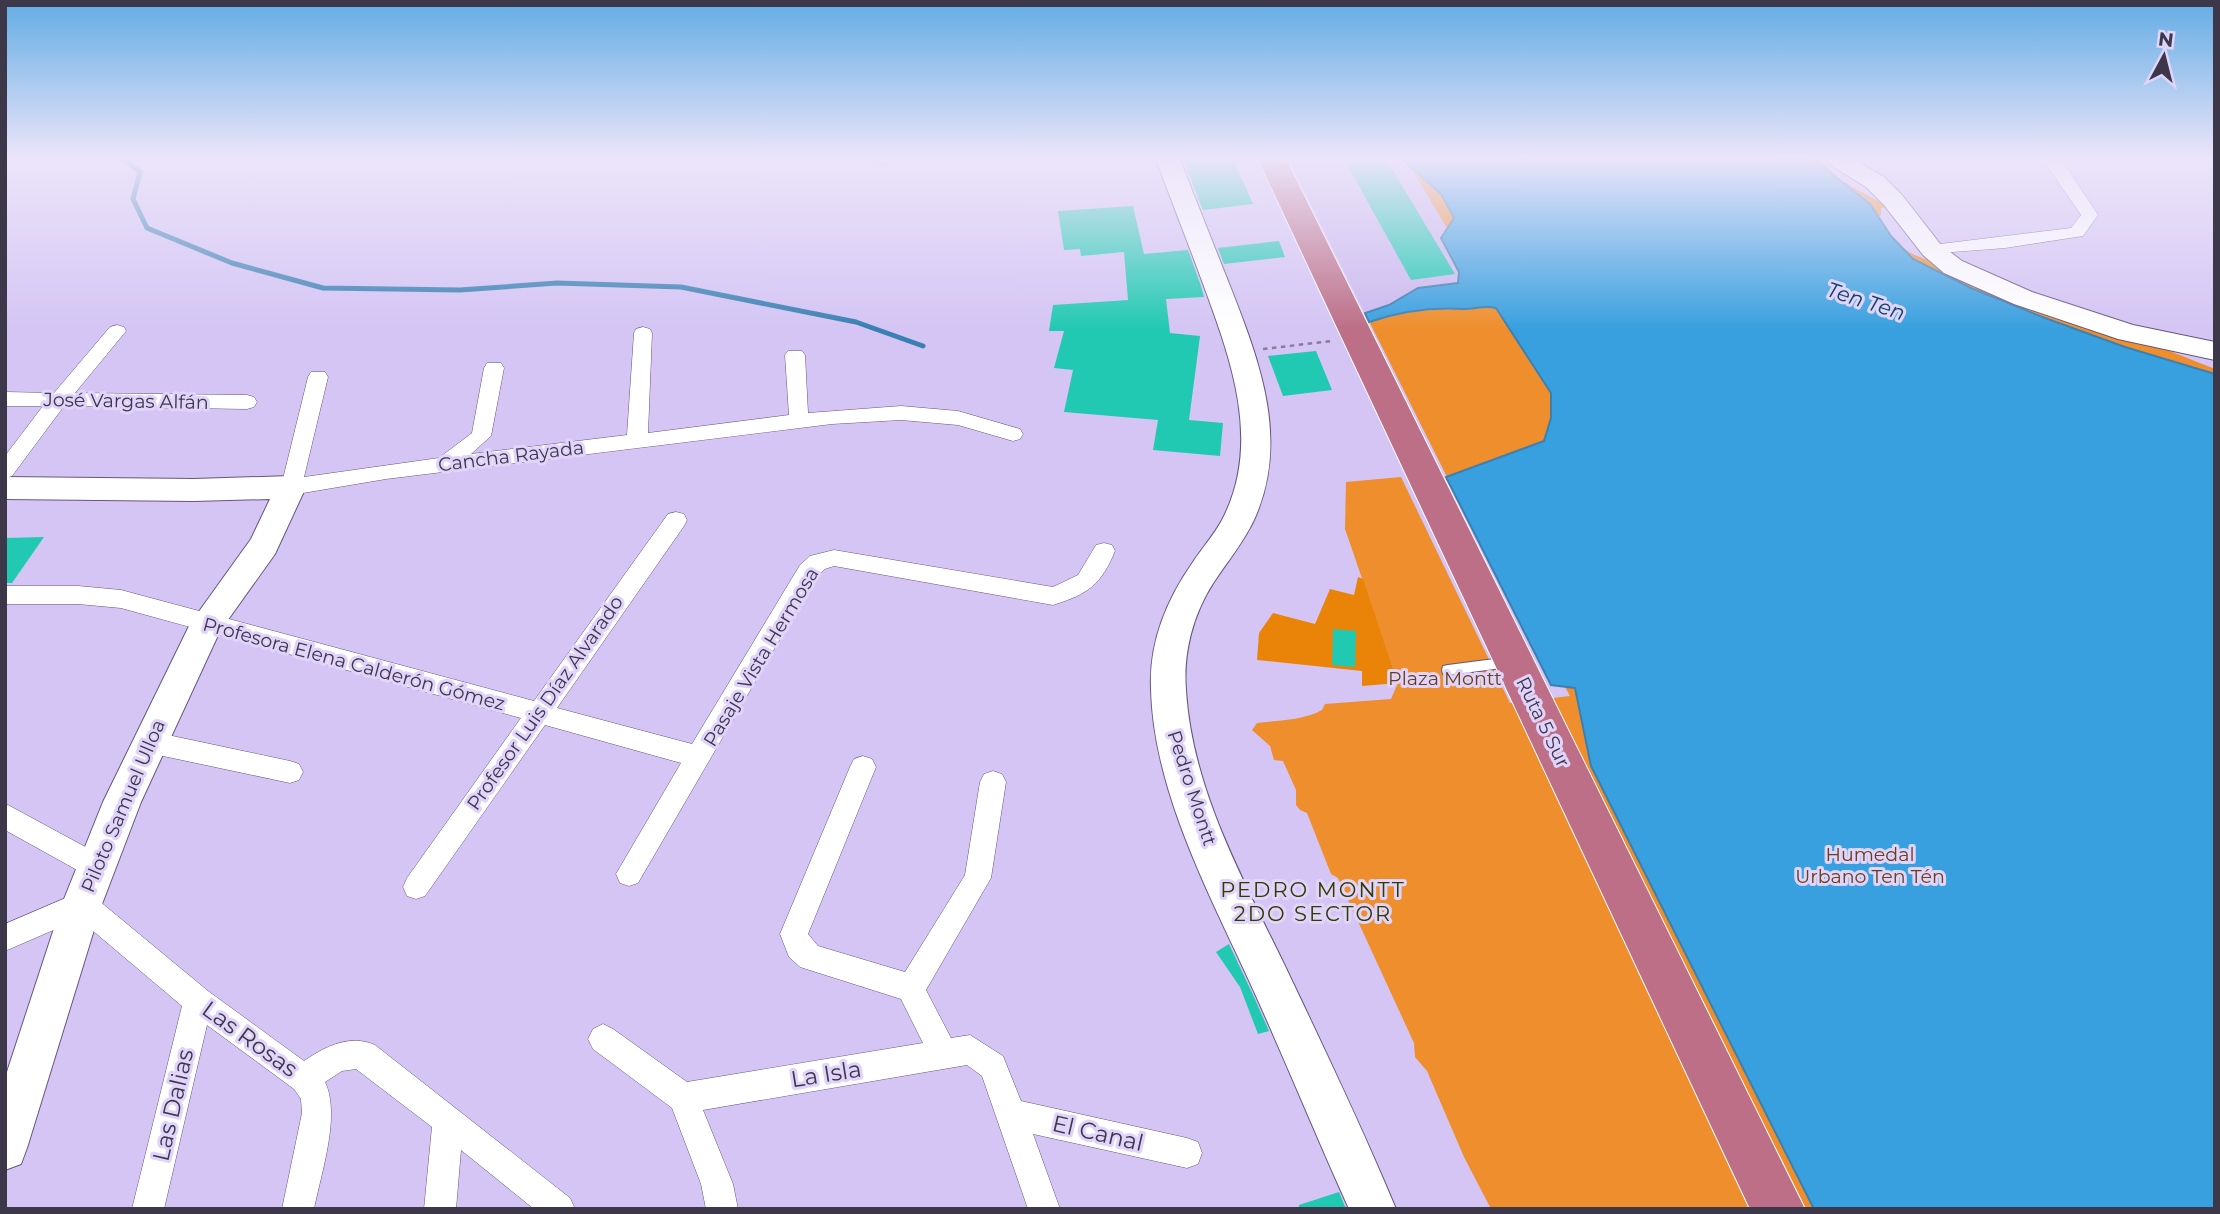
<svg xmlns="http://www.w3.org/2000/svg" width="2220" height="1214" font-family="Montserrat,sans-serif">
	<style>
		.built { fill: #cbb9ef }
		.green { fill: #ef8e2c }
		.forest { fill: #e98409 }
		.water { fill: #39a0df; stroke: #3a80b2; stroke-width: 2 }
		.lines { fill: none; stroke-linecap: round; stroke-linejoin: round }
		.stream { stroke: #3a80b2; stroke-width: 5 }
		.building { fill: #21c9b2 }
		.lane-casing { stroke: #655680; stroke-width: 2 }
		.street-casing { stroke: #655680; stroke-width: 1 }
		.secondary-casing { stroke: #655680; stroke-width: 2 }
		.highway-casing { stroke: #fff; stroke-width: 2 }
		.path { stroke: #877c9d; stroke-width: 2.5; stroke-dasharray: 4.5 4.5; stroke-linecap: butt }
		.lane { fill: #fff; fill-rule: evenodd }
		.street { fill: #fff; fill-rule: evenodd }
		.secondary { fill: #fff; fill-rule: evenodd }
		.highway { fill: #bc6f87; fill-rule: evenodd }
		.labels { text-anchor: middle; dominant-baseline: central; stroke-width: 6; stroke-linejoin: round; paint-order: stroke }
		.street-label { font-size: 19px; fill: #3d374a; stroke: #e0d4fa }
		.park-label { font-size: 19px; fill: #683f19; stroke: #e0d4fa }
		.water-label { font-size: 21px; font-style: italic; fill: #0c4464; stroke: #e0d4fa }
		.neighbourhood-label { font-size: 21px; letter-spacing: 2px; fill: #313b00; stroke: #e0d4fa }
		.near-street-label { font-size: 23px; fill: #3d374a; stroke: #e0d4fa }
	</style>
	<rect width="100%" height="100%" fill="#d4c5f4"/>
	<path class="built" d="M1289,159h113l39,35 13,24 -13,20 18,34 -1,11 -40,5 -29,17 -24,8z"/>
	<path class="green" d="M1402,159h417l23,22 32,18 23,8 -16,1v7l-3,2c19,30 30,40 66,46l180,75 43,12 48,19v840h-724l-27,-52 -37,-86 -12,-14 -1,-14 -76,-165 -7,-4 -24,-61 -7,-3 -4,-5v-15l-13,-29 -9,-1 -4,-14 -18,-16 5,-7c22,-3 45,-2 65,-13l3,-6 66,-5 7,-16 -53,-154 1,-47 55,-5 109,226 60,-7 -5,-9 -14,-2 -186,-372 24,-8 29,-17 40,-5 1,-11 -18,-34 6,-10 -38,-63z"/>
	<path class="forest" d="M1358,577l5,2 35,104 -36,3v-15l-105,-11 2,-27 14,-20 42,11 15,-35 24,6z"/>
	<path class="water" d="M1402,159h411l57,45 21,32 22,23 58,29 74,30 80,29 90,27v835h-401l-223,-443 -16,-78 -24,-3 -105,-208 98,-36 7,-23v-25l-55,-85c-12,-3 -21,1 -33,1 -33,-2 -62,2 -94,13l-4,-9 24,-8 29,-17 40,-5 1,-11 -18,-34 13,-20 -13,-24z"/>
	<g class="lines">
		<path class="stream" d="M123,159l17,13 -7,27 14,29 85,35 91,25 137,2 97,-7 124,4 175,35 67,24"/>
	</g>
	<path class="building" d="M1183,159h50l20,45 -50,6z
		M1344,159h42l69,115 -44,6z
		M1133,206l11,48 44,-4 13,36 3,11 -38,2 4,34 30,3 -11,84 34,3 -3,33 -67,-6 5,-30 -94,-8 9,-42 -19,-2 10,-37h-15l4,-26 75,-5 -4,-48 -43,4 -1,-7 -16,1 -6,-39z
		M1279,241l6,16 -61,7 -6,-16z
		M1316,351l16,39 -49,6 -15,-40z
		M44,537l-32,46h-7v-45z
		M1333,629l23,2 -1,36 -23,-2z
		M1229,944l25,53 15,34 -11,3 -18,-47 -24,-35z
		M1339,1192l7,17h-47v-4z"/>
	<g class="lines">
		<defs>
			<path id="lane" d="M872,159h15l1,2 -4,3z
				M1510,657l4,1 2,4 -2,4 -4,1 -62,8 -5,-1 -1,-4 1,-4 5,-1z"/>
			<path id="street" d="M2045,159h16l37,56 -15,21 -78,12 -79,6 -3,-4 3,-4 6,-1 139,-17 10,-13 -36,-52z
				M117,325l7,2 2,4 -51,62 172,2 7,2 3,5 -3,5 -7,2 -183,-3 -52,70 -7,2v-22l38,-50h-38v-14l49,1 56,-66z
				M643,327l7,2 2,4 -4,100 141,-18 -4,-60 3,-4h14l3,4 3,58 93,-7 57,5 62,18 3,5 -3,5 -7,2 -55,-16 -57,-5 -69,4 -446,55 -95,16 -7,-3 -3,-5 27,-110 3,-5h14l3,5 -24,100 135,-19 33,-25 12,-65 3,-5h14l3,5 -13,68 -20,18 156,-19 7,-102 2,-4z
				M676,512l8,2 3,6 -3,6 -127,182 135,36 108,-179 10,-9 24,-6 219,37 25,-12 18,-30 8,-2 8,2 3,6c-14,34 -27,43 -62,54l-219,-39 -9,3 -9,8 -178,306 -9,3 -9,-3 -4,-9 65,-111 -136,-38 -120,171 -9,3 -9,-3 -4,-9 4,-9 114,-160 -400,-110 -43,-4h-73v-18h73l43,4 413,111 134,-187z
				M149,731l141,30 9,3 4,8 -4,8 -9,3 -141,-30 -9,-4 -3,-7 3,-7z
				M863,756l9,3 4,8 -68,167 10,12 87,26 60,-97 15,-93 4,-8 9,-3 9,3 4,8 -15,96 -65,112 25,48 19,-3 33,21 18,45 166,37 11,4 4,11 -4,11 -11,4 -154,-34 27,75h-32l-46,-133 -15,-11 -264,45 30,74 5,25h-32l-5,-25 -29,-76 -79,-59 -5,-10 5,-10 10,-5 10,5 74,53 236,-39 -22,-44 -101,-32 -11,-10 -9,-23 70,-167 4,-8z
				M8,805l96,52 4,9 -4,9 -9,3 -9,-3 -81,-45v-24z
				M82,891l10,4 116,96 96,70c22,-15 46,-27 71,-16l195,153 5,11h-41l-73,-59 -5,59h-32l8,-82 -76,-58 -14,2 -17,11c16,33 -4,91 -11,127h-32l20,-96 -1,-14 -7,-10 -87,-64 -43,184h-32l50,-203 -103,-87 -74,32v-27z"/>
			<path id="secondary" d="M1156,159h24c16,42 33,84 50,127 30,76 60,155 24,234 -11,23 -27,42 -40,62 -21,32 -31,71 -28,108 6,99 57,189 99,276 38,80 77,161 111,243h-47c-32,-71 -61,-142 -93,-213 -42,-94 -103,-202 -105,-308 -2,-46 16,-89 42,-126 9,-14 21,-27 29,-42 41,-78 8,-163 -20,-239 -15,-41 -31,-81 -46,-122z
				M1825,159h29l30,18 18,18 39,50 21,16 70,31 101,33 82,17v18l-97,-21 -104,-35 -70,-31 -21,-18 -39,-50 -18,-18 -37,-23z
				M291,476l11,3 4,8 -31,67 -55,77 -79,171 -39,102 -75,244 -6,16 -16,6v-92l57,-174 41,-102 87,-178 61,-85 19,-40 -76,2 -189,-2v-22l189,2z"/>
			<path id="highway" d="M1258,159h28l519,1050h-55z"/>
		</defs>
		<use href="#lane" class="lane-casing"/>
		<use href="#street" class="street-casing"/>
		<use href="#secondary" class="secondary-casing"/>
		<use href="#highway" class="highway-casing"/>
		<path class="path" d="M1263,349l69,-8"/>
		<use href="#lane" class="lane"/>
		<use href="#street" class="street"/>
		<use href="#secondary" class="secondary"/>
		<use href="#highway" class="highway"/>
	</g>
	<linearGradient id="sky" x2="0" y2="1"><stop stop-color="#62ace4"/><stop offset="0.48" stop-color="#ece5fa"/><stop offset="1" stop-color="#ece5fa" stop-opacity="0"/></linearGradient>
	<rect width="2220" height="329" fill="url(#sky)"/>
	<g class="labels">
		<g class="street-label">
			<text transform="translate(126 401) rotate(1)">José Vargas Alfán</text>
			<text transform="translate(511 456) rotate(-7)">Cancha Rayada</text>
			<text transform="translate(761 657) rotate(-59)">Pasaje Vista Hermosa</text>
			<text transform="translate(354 664) rotate(15)">Profesora Elena Calderón Gómez</text>
			<text transform="translate(545 703) rotate(-55)">Profesor Luis Díaz Alvarado</text>
			<text transform="translate(1543 722) rotate(64)">Ruta 5 Sur</text>
			<text transform="translate(1192 788) rotate(72)">Pedro Montt</text>
			<text transform="translate(123 806) rotate(-67)">Piloto Samuel Ulloa</text>
		</g>
		<g class="park-label">
			<text x="1445" y="678">Plaza Montt</text>
			<text x="1870" y="854">Humedal<tspan x="1870" dy="22">Urbano Ten Tén</tspan></text>
		</g>
		<g class="water-label">
			<text transform="translate(1866 301) rotate(18)">Ten Ten</text>
		</g>
		<g class="neighbourhood-label">
			<text x="1313" y="889">PEDRO MONTT<tspan x="1313" dy="24">2DO SECTOR</tspan></text>
		</g>
		<g class="near-street-label">
			<text transform="translate(250 1039) rotate(36)">Las Rosas</text>
			<text transform="translate(826 1074) rotate(-9)">La Isla</text>
			<text transform="translate(173 1105) rotate(-77)">Las Dalias</text>
			<text transform="translate(1098 1133) rotate(13)">El Canal</text>
		</g>
	</g>
	<rect width="2220" height="1214" fill="none" stroke="#3d374a" stroke-width="14"/>
	<g transform="translate(2164 56) rotate(7)" stroke="#e0d4fa" stroke-width="5" paint-order="stroke">
	<path d="M0-5L12 26L0 18L-12 26Z" fill="#3d374a"/>
	<text y="-10" font-size="19" font-weight="bold" text-anchor="middle" fill="#3d374a">N</text>
	</g>
</svg>
